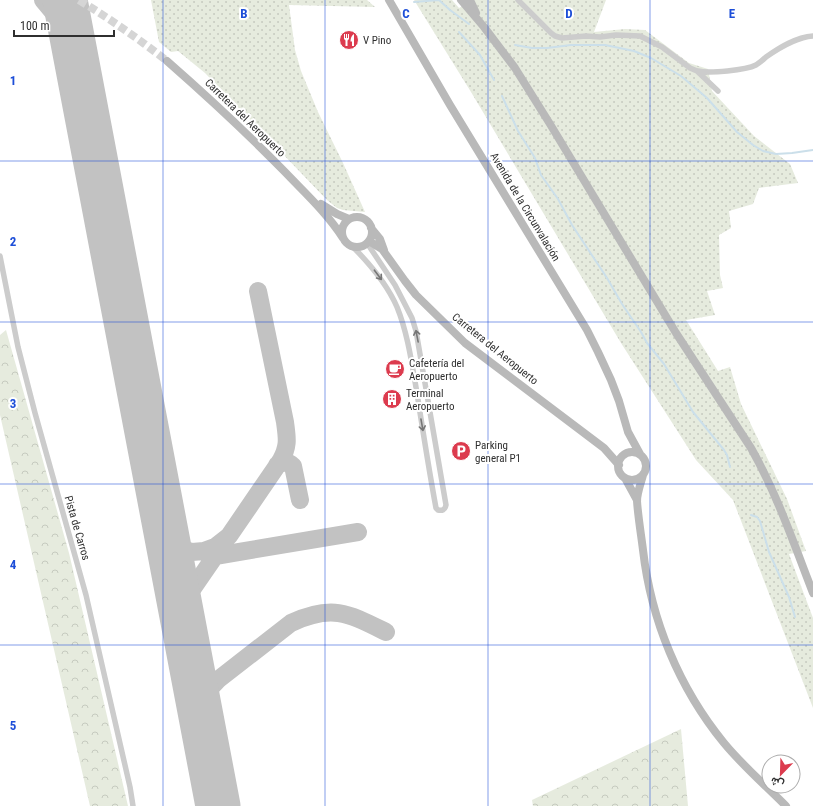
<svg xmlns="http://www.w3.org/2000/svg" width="813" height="806" font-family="'Roboto Condensed',Vazirmatn,sans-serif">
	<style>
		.grass { fill: url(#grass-dots) }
		.forest { fill: url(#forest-crowns) }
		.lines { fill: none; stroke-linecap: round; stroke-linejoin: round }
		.stream { stroke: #cbdfea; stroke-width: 2 }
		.taxiway { stroke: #c2c2c2; stroke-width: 18 }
		.runway { stroke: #c2c2c2; stroke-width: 45 }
		.secondary-tunnel { stroke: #d5d5d5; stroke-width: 8; stroke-dasharray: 8 4; stroke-linecap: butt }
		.street { stroke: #ccc; stroke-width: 5.5 }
		.secondary { stroke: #b9b9b9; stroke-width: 8 }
		.oneway { stroke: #767676 }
		.grid { fill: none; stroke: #1d4ed8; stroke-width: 1; stroke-opacity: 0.55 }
		.labels { text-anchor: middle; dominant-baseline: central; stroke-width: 4; stroke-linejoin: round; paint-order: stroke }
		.poi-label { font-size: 11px; fill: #2f2f2f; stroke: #fff; text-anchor: start }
		.street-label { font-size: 11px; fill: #2f2f2f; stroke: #fff }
		.grid-label { font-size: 13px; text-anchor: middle; font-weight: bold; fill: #1d4ed8; stroke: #fff; stroke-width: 4; stroke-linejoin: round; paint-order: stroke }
	</style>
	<defs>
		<pattern id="grass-dots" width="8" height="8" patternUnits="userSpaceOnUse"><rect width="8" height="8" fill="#e6ebde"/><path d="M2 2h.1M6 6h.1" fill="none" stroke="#c6cabf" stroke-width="1.8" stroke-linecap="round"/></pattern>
		<pattern id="forest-crowns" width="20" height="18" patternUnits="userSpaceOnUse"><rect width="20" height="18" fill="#e6ebde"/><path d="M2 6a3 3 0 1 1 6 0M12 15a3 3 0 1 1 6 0" fill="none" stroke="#c6cabf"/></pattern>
	</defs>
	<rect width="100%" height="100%" fill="#fff"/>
	<path class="grass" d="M151,0h216l8,7 -86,-2 6,45 6,21 17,41 25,51 22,49 -22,-2 -6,-2 -10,-8 -122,-127 -27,-22 -7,1 -12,-10z
		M414,0h38l7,8 14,-8h133l-12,32 31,-3 20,1 44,33 19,6 4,22 42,45 36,28 8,19 -39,5 -6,16 -24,7 2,17 -12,7 1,40 3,13 -16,3 8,24 -29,5 32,51 12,-4 11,37 46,95 19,52 -17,3 24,64v90l-80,-208 -37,-40 -75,-117 -150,-251z"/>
	<path class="forest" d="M6,330l63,223 59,253h-38l-90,-391v-80z
		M681,729l7,77h-155l-1,-6z"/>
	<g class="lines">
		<path class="stream" d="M439,0l11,10 19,14
			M414,2l25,-2
			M459,32l21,23 14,25
			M515,45l17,3h15l24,-3h34l29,6 17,7 30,18 26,22 30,34 16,13 10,6 13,3 16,-1 21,-3
			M502,96l16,35 17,27 6,17 17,24 14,26 35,53 15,26 19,28 6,11 17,21 29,48 31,38 3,5 3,12
			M751,515l6,2 3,4 9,31 20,45 6,20"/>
		<path class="taxiway" d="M43,0l25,30 7,24
			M277,465c6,-3 11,-4 16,1l7,34
			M165,526l4,9 8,10 5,4 10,3 12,-1 11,-4 14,-11 52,-76c8,-15 6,-22 4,-38l-27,-131
			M215,556l143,-24
			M183,620l2,-14 6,-15 31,-45
			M192,669c7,9 15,13 27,10
			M201,718c-2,-21 4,-25 18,-39l72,-56c41,-19 57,-10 95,9"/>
		<path class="runway" d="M65,0l153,806"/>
		<path class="secondary-tunnel" d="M79,0c31,19 60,39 88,61"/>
		<path class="street" d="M518,0l33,33 4,3 7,2 24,-2 14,1 16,-2 24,1 22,11 28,21 7,3 21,20
			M698,71c11,3 48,-1 58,-6 3,-2 7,-5 10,-8 13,-9 30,-20 47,-21
			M352,246c18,18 35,38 45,61 11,27 15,58 20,86 6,39 12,77 19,115l2,2c4,1 7,0 8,-5l-30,-174 -4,-13 -17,-33 -28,-42
			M0,256l18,91 17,66 51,182 44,192 3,19"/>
		<path class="secondary" d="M389,0l61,105 137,225 11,22 13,28 8,21 9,31 12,22
			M461,0l23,27 31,41 35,56 126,209 75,115c26,46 43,96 62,145
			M470,0l6,13
			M167,61c41,36 80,72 118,111 20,21 42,41 58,66
			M321,204l16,10 12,5
			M342 232a15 15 0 1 1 30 0a15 15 0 1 1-30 0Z
			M371,228l9,11 4,11
			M369,241l13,8 23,32 11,14 49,48 139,105 15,17
			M618 466a14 14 0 1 1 28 0a14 14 0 1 1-28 0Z
			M643,475c-2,8 -6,18 -6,26 1,15 4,33 6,49 8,70 36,138 81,193 19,23 41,42 62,63
			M625,478l12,22"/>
	</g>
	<defs><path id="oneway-shaft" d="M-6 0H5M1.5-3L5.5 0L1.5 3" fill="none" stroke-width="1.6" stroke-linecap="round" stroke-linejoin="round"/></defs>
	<g class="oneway">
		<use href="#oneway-shaft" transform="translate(378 275) rotate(53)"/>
		<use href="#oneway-shaft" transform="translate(417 336) rotate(-101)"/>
		<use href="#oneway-shaft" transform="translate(422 425) rotate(80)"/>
	</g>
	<path class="grid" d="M163,0v806M325,0v806M488,0v806M650,0v806M0,161h813M0,322h813M0,484h813M0,645h813"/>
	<defs>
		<symbol id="restaurant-disc" viewBox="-11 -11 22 22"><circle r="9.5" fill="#dc3b4e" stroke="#fff"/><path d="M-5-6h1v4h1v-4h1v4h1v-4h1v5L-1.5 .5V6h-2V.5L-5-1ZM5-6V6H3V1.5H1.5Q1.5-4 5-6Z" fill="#fff"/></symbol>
		<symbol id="cafe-disc" viewBox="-11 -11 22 22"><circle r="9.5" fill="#dc3b4e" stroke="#fff"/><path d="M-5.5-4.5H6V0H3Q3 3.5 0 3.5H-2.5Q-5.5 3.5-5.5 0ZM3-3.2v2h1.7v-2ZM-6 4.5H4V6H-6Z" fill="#fff"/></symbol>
		<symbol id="building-disc" viewBox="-11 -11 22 22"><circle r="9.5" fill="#dc3b4e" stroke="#fff"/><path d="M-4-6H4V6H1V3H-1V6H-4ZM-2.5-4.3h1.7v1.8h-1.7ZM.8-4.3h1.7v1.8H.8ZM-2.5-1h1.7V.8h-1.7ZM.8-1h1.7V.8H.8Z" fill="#fff"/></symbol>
		<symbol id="parking-disc" viewBox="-11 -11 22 22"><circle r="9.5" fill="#dc3b4e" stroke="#fff"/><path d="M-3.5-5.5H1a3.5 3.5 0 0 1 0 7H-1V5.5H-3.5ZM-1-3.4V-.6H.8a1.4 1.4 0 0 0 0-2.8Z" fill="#fff"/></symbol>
	</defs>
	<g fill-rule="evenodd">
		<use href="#restaurant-disc" x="338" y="29" width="22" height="22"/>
		<use href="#cafe-disc" x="384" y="358" width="22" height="22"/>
		<use href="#building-disc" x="381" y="388" width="22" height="22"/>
		<use href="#parking-disc" x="450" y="440" width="22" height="22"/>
	</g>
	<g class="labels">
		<g class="poi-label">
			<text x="363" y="40">V Pino</text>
			<text x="409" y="363">Cafetería del<tspan x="409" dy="13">Aeropuerto</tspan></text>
			<text x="406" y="393">Terminal<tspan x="406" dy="13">Aeropuerto</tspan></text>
			<text x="475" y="445">Parking<tspan x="475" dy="13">general P1</tspan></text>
		</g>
		<g class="street-label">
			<text transform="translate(245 118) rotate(44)">Carretera del Aeropuerto</text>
			<text transform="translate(525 207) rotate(59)">Avenida de la Circunvalación</text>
			<text transform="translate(495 349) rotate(39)">Carretera del Aeropuerto</text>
			<text transform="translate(77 528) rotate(74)">Pista de Carros</text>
		</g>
	</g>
	<g class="grid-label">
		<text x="244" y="18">B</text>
		<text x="406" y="18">C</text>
		<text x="569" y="18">D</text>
		<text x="732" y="18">E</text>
		<text x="13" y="85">1</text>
		<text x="13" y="246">2</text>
		<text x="13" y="408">3</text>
		<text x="13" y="569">4</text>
		<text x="13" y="730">5</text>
	</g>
	<g transform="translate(781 774) rotate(203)"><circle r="19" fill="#ffffff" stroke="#acacac"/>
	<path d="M0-3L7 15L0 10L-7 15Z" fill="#dc3b4e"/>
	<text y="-6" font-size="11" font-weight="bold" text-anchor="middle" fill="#2f2f2f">ش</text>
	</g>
	<path d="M14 30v6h100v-6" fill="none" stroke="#2f2f2f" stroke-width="2"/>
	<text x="20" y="30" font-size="12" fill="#2f2f2f" stroke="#ffffff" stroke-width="3" paint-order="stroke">100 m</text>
</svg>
